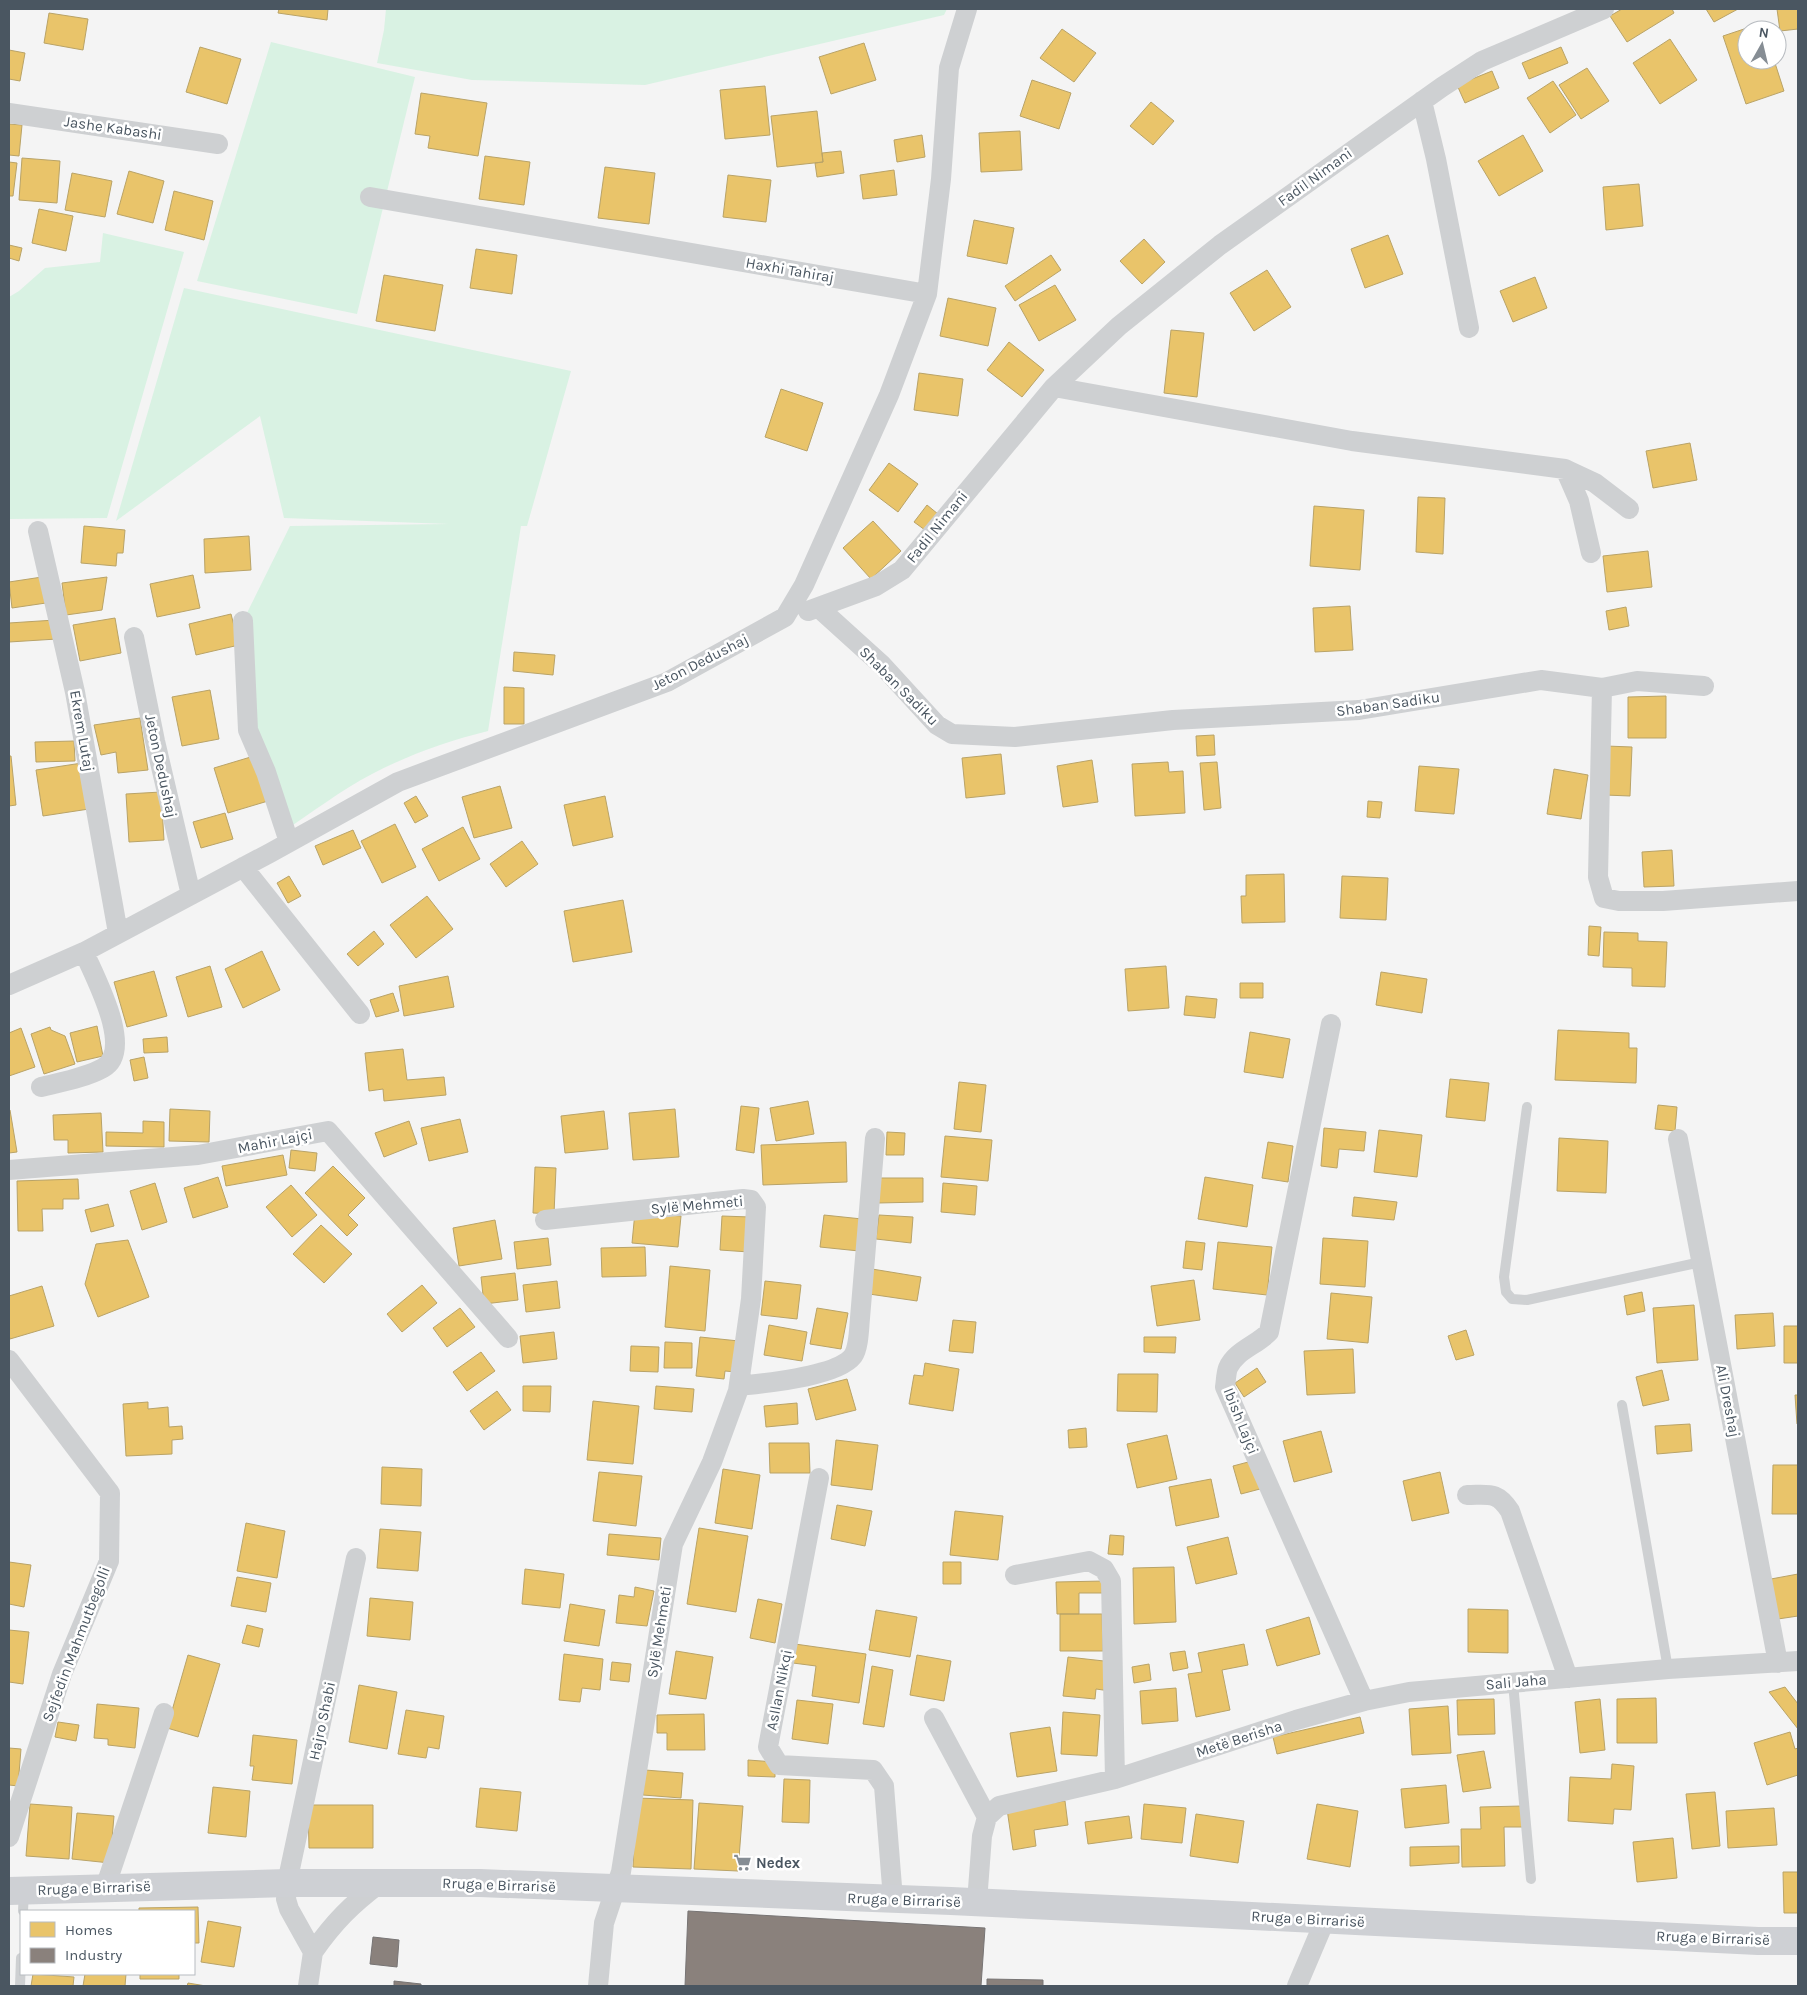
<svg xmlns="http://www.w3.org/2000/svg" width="1807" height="1995" font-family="Karla,sans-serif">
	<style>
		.green { fill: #d9f2e3 }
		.homes { fill: #e9c46a; stroke: #b9a367 }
		.industry { fill: #8a817c; stroke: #777474 }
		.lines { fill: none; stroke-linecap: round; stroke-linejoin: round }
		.lane { stroke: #ced0d2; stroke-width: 10 }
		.street { stroke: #ced0d2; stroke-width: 20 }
		.secondary { stroke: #ced0d4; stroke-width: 28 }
		.labels { text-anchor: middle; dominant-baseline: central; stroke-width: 5; stroke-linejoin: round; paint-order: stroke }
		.street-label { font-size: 15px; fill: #4a5661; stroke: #fff }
		.poi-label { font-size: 15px; font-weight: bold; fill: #4a5661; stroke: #fff; text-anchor: start }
	</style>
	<rect width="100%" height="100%" fill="#f4f4f4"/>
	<path class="green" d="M386,9h561l-3,6 -299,70 -173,-5 -95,-17 7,-33z
		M271,42l144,35 -58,237 -160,-33z
		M103,233l81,19 -77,266 -98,1v-222l10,-6 26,-23 55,-6z
		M184,288l387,83 -44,155h-6l-33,205c-40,10 -80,24 -116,43 -31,16 -59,38 -88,57l-36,-101 -5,-109 47,-95 159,-2 -165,-6 -24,-102 -144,105z"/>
	<path class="homes" d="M279,9h49l-1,11 -49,-7z
		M1622,9h50l2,4 -47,29 -17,-26z
		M1706,9h32l-24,13z
		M1777,9h21v20l-18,2z
		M49,13l39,6 -5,31 -39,-7z
		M1762,23l2,7h-17v30h27l10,31 -38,13 -23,-68z
		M1062,29l34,24 -22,29 -34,-24z
		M1670,39l27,41 -37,24 -27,-41z
		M864,43l12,37 -45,14 -12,-37z
		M200,47l41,12 -14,45 -41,-12z
		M1561,47l7,16 -39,16 -7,-16z
		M9,50l16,3 -5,28 -11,-2z
		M1587,68l22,33 -28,18 -22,-34z
		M1492,71l7,17 -34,15 -8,-18z
		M1032,80l39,13 -12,36 -39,-13z
		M1553,81l23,34 -26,18 -23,-35z
		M765,86l5,49 -45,4 -5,-49z
		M421,93l66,10 -9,53 -50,-8 2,-12 -15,-2z
		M1151,102l23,19 -21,24 -23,-19z
		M817,111l6,51 -46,5 -6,-51z
		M9,124l13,1 -3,31 -10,-1z
		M1020,131l2,39 -41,2 -2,-39z
		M922,135l3,22 -28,5 -3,-22z
		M1523,135l20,36 -44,25 -21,-35z
		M841,151l3,22 -27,4 -2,-14 8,-1 -1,-9z
		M485,156l45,6 -6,43 -45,-6z
		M22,158l38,3 -3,42 -38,-3z
		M9,162l8,1 -4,33h-4z
		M605,167l50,6 -6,51 -51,-6z
		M894,170l3,25 -34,4 -3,-24z
		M129,171l35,10 -11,42 -36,-9z
		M72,173l40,8 -7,36 -40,-7z
		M728,175l43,5 -5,42 -43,-5z
		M1639,184l4,42 -37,4 -3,-43z
		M174,191l39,10 -9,39 -39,-10z
		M39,209l34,7 -7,35 -34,-8z
		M974,220l40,8 -7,36 -40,-8z
		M1388,235l15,39 -38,14 -14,-39z
		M1144,239l21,23 -23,22 -22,-23z
		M9,245l13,3 -3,13 -10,-3z
		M476,249l41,6 -5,39 -42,-6z
		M1051,255l10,15 -46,31 -10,-15z
		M1267,270l24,37 -37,24 -24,-38z
		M384,275l59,10 -8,46 -59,-10z
		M1535,277l12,31 -34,14 -13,-31z
		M1055,285l21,35 -37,21 -20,-36z
		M948,298l48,10 -8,38 -48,-10z
		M1171,330l33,3 -7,64 -33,-4z
		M1009,342l35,28 -22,27 -35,-27z
		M919,373l44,6 -5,37 -44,-6z
		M781,389l42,14 -16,48 -42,-14z
		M1690,443l7,37 -44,8 -7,-37z
		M889,463l29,21 -20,28 -29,-22z
		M1418,497l27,1 -2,56 -27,-2z
		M927,505l11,9 -13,16 -11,-8z
		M1314,506l50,4 -4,60 -50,-4z
		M873,521l28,30 -30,28 -28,-31z
		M84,526l41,4 -2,23h-6l-1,13 -35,-3z
		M249,536l2,34 -46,3 -1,-34z
		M1648,551l4,36 -45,5 -4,-36z
		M193,575l7,33 -43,9 -7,-33z
		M42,577l4,26 -34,5 -3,-26z
		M107,577l-5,33 -36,5 -4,-32z
		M1350,606l3,44 -38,2 -2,-44z
		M1626,607l3,19 -20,4 -3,-19z
		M231,614l8,31 -43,10 -7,-31z
		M115,618l6,35 -41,8 -7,-36z
		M55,620l2,19 -48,3v-19z
		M514,652l41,3 -2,20 -40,-4z
		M504,687l20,1v36h-20z
		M210,690l9,49 -37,7 -10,-49z
		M1666,696v42h-38v-41z
		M140,718l8,52 -30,3 -2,-21 -15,3 -7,-30z
		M1214,735l1,20 -18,1 -1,-20z
		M74,741l1,20 -39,1 -1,-20z
		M1606,746l26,1 -2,49 -25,-1z
		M1001,754l4,40 -39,4 -4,-40z
		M9,756h2l5,49 -7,1z
		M254,756l14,45 -40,12 -14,-45z
		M1092,760l6,42 -35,5 -6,-41z
		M1168,762l1,10 14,-1 2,42 -50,3 -3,-52z
		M1217,762l4,46 -17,2 -4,-47z
		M82,763l7,46 -46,7 -7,-46z
		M1419,766l40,3 -5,45 -39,-3z
		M1554,769l34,6 -7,44 -34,-5z
		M500,786l12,42 -38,10 -12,-41z
		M161,792l3,48 -35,2 -3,-48z
		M416,796l12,20 -13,7 -11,-20z
		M605,796l8,41 -40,9 -9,-41z
		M1368,801l14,1 -2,16 -13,-1z
		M225,813l8,26 -32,9 -8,-26z
		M395,824l21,43 -34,16 -21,-42z
		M463,827l17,32 -41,22 -17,-32z
		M353,830l8,18 -38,17 -8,-19z
		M522,841l16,23 -32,23 -16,-23z
		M1672,850l2,36 -30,1 -2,-35z
		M1284,874l1,48 -43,1 -1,-27h5v-21z
		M289,876l12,20 -13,7 -11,-20z
		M1342,876l46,2 -2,42 -46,-2z
		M427,896l26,33 -37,29 -26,-33z
		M623,900l9,52 -59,10 -9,-51z
		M1589,926l12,1 -2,29 -11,-1z
		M374,931l10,13 -26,22 -11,-12z
		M1604,932l34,1v8l29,1 -2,45 -33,-1v-18l-29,-1z
		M262,951l18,39 -37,18 -18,-39z
		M210,966l12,41 -34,10 -12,-40z
		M1166,966l3,42 -41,3 -3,-42z
		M154,971l13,45 -40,11 -13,-45z
		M1381,972l46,7 -5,34 -46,-8z
		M448,976l6,31 -50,9 -5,-30z
		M1240,983h23v15h-23z
		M393,993l6,18 -23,6 -6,-17z
		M1186,996l31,3 -2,19 -31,-3z
		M97,1026l6,30 -26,6 -7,-29z
		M50,1027l1,3 14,6 10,28 -31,10 -13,-40z
		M21,1028l14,39 -26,9v-43z
		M1558,1030l71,3v15h8l-1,35 -81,-3z
		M1250,1032l40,7 -7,39 -39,-6z
		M167,1037l1,15 -24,1 -1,-14z
		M403,1049l4,31 37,-3 2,18 -62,6 -1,-12 -14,2 -4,-38z
		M144,1057l4,21 -14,3 -4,-21z
		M1450,1079l39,4 -4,38 -39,-4z
		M959,1082l27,3 -5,47 -27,-3z
		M808,1101l6,33 -38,7 -6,-33z
		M1658,1105l19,2 -2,24 -20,-2z
		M741,1106l18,2 -5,45 -18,-3z
		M170,1109l40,2 -1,31 -40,-1z
		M675,1109l4,48 -46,3 -4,-47z
		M9,1110h1l7,42 -8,1z
		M604,1111l4,38 -43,4 -4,-37z
		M101,1113l2,39 -35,1v-13h-14l-1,-25z
		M460,1119l8,33 -39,9 -8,-33z
		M143,1121l21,1v25l-58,-1v-14l37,1z
		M409,1121l8,23 -33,13 -9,-24z
		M1324,1128l42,4 -2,19 -25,-2 -2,19 -16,-2z
		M1379,1130l43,5 -5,42 -43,-5z
		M887,1132l18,1 -1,22h-18z
		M945,1136l47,4 -4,41 -47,-4z
		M1559,1138l49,3 -2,52 -49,-2z
		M846,1142l1,40 -84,3 -2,-40z
		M1268,1142l25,4 -5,36 -26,-4z
		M291,1150l26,3 -2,18 -26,-3z
		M283,1155l4,20 -61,11 -4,-20z
		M333,1166l32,32 -17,17 10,10 -11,11 -42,-43z
		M535,1167l21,1 -2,46 -21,-1z
		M218,1177l10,30 -35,11 -9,-30z
		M1205,1177l48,8 -6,42 -49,-8z
		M878,1178h45v24l-45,1z
		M78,1179l1,20h-16v10h-21l1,22h-25l-1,-50z
		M155,1183l12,39 -25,8 -12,-39z
		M943,1183l34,3 -2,29 -34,-3z
		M291,1185l26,30 -25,22 -26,-30z
		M1354,1197l43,5 -3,18 -42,-4z
		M108,1204l6,22 -23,6 -6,-22z
		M635,1212l46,4 -3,31 -46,-4z
		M824,1215l38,4 -3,32 -39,-4z
		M879,1215l34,2 -2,26 -35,-4z
		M722,1216l28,1 -1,35 -29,-2z
		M495,1220l7,39 -43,7 -6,-38z
		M321,1225l31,29 -28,29 -31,-29z
		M548,1238l3,27 -34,4 -3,-27z
		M1323,1238l45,3 -3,46 -45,-3z
		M128,1240l21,57 -51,20 -13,-33 11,-40z
		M1186,1241l19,2 -3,27 -19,-2z
		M1218,1242l54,5 -5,48 -54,-6z
		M645,1247l1,29 -44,1 -1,-29z
		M670,1266l40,4 -5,61 -40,-4z
		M872,1269l49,8 -4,24 -48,-7z
		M515,1273l3,27 -34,4 -3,-27z
		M1194,1280l6,40 -43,6 -6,-40z
		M557,1281l3,27 -34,4 -3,-27z
		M765,1281l36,4 -4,34 -36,-4z
		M422,1285l15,18 -35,29 -15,-18z
		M42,1286l12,40 -44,13 -1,-5v-38z
		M1642,1292l3,19 -18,4 -3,-19z
		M1331,1293l41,4 -4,46 -41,-4z
		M1694,1305l4,55 -41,3 -4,-55z
		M460,1308l15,19 -28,20 -14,-19z
		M817,1308l31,5 -7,36 -31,-5z
		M1773,1313l2,33 -38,3 -2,-34z
		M953,1320l23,2 -3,31 -24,-2z
		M769,1325l38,7 -5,29 -38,-6z
		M1784,1326h14v37h-14z
		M1466,1330l8,25 -18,5 -8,-24z
		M554,1332l3,27 -34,4 -3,-27z
		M700,1337l39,4 -3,31 -11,-1 -1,8 -28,-3z
		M1144,1337h32l-1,16 -31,-1z
		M665,1342l27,1v25h-28z
		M631,1346l28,1 -1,25 -28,-1z
		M1353,1349l2,44 -48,2 -3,-44z
		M481,1352l14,19 -28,20 -14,-19z
		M925,1363l34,6 -6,42 -44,-7 5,-29 9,1z
		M1257,1368l9,14 -22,15 -9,-14z
		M1662,1370l7,30 -26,6 -7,-29z
		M1118,1374h40l-1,38 -40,-1z
		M847,1379l9,31 -40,10 -8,-31z
		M523,1386h28l-1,26 -27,-1z
		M656,1386l38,3 -2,23 -38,-3z
		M497,1391l14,19 -27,20 -14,-19z
		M1795,1395h3v29h-1z
		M593,1401l46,5 -6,58 -46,-4z
		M148,1402v7l20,-2 1,20 13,-1 1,13 -11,1v14l-46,2 -3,-52z
		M797,1403l1,21 -32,3 -2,-21z
		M1690,1424l2,27 -35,3 -2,-28z
		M1086,1428l1,19 -18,1 -1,-18z
		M1321,1431l11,41 -38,10 -11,-41z
		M1167,1435l10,44 -40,9 -10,-44z
		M836,1440l42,5 -6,45 -41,-5z
		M769,1443h40l1,30h-40z
		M1252,1461l8,28 -19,5 -8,-28z
		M1773,1465h25v49h-26z
		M382,1467l40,2 -1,37 -40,-2z
		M723,1469l37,6 -8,54 -37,-6z
		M599,1472l43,4 -6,50 -43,-5z
		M1440,1472l9,41 -37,8 -9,-40z
		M1211,1479l8,38 -43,9 -7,-39z
		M837,1505l35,6 -7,35 -34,-7z
		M955,1511l48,5 -5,44 -48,-5z
		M246,1523l39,8 -8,47 -40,-7z
		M699,1528l49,8 -12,76 -49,-8z
		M380,1529l41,3 -3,39 -41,-3z
		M609,1534l52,4 -2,22 -52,-5z
		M1110,1535l14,1 -1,19 -15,-1z
		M1228,1537l9,37 -41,10 -9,-37z
		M9,1562l22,3 -7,42 -15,-3z
		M943,1562h18v22h-18z
		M1174,1567l2,55 -42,2 -1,-56z
		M525,1569l39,5 -4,34 -38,-4z
		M1798,1574v42l-20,3 -7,-40z
		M237,1577l34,6 -5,29 -35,-6z
		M1105,1581l1,12h-27v21h-22l-1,-32z
		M635,1587l19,4 -7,35 -31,-3 3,-28 15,2z
		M370,1598l43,4 -3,38 -43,-4z
		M758,1599l24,5 -7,39 -25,-5z
		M570,1604l35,6 -6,36 -35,-5z
		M1468,1609l40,1v43l-40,-1z
		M876,1610l41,7 -7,40 -41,-7z
		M1060,1614h42l1,37h-43z
		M1309,1617l11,37 -43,12 -11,-36z
		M247,1625l16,4 -4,18 -17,-4z
		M9,1630l20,2 -6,52 -14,-2z
		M795,1644l71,10 -7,49 -47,-7 4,-30 -23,-3z
		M1244,1644l4,21 -26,5 8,40 -34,7 -8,-43 14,-2 -4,-19z
		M676,1651l37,6 -7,42 -37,-5z
		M1185,1651l3,17 -15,3 -3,-18z
		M564,1654l39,5 -3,31 -18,-2 -2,14 -21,-2z
		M188,1655l32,9 -22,73 -31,-9z
		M917,1655l34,6 -7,40 -34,-6z
		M1068,1657l45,5 -3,29 -14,-2 -1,10 -32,-3z
		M612,1662l19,2 -2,18 -19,-2z
		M1149,1664l2,16 -17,3 -2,-16z
		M872,1666l21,4 -9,57 -21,-3z
		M359,1685l38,7 -10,57 -38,-7z
		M1785,1687l13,17v25l-29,-37z
		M1176,1688l2,33 -36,3 -2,-33z
		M1656,1698l1,45h-40v-44z
		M1494,1699l1,35 -37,1 -1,-35z
		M1600,1699l5,51 -25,3 -5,-51z
		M797,1700l36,4 -5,40 -36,-5z
		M97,1704l42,4 -4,40 -27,-3v-6l-14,-1z
		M1448,1706l3,47 -39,2 -3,-46z
		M406,1710l38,6 -5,33 -11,-2 -2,11 -28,-4z
		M1063,1712l37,3 -3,41 -36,-2z
		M704,1714l1,36h-38v-17h-10v-18z
		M1360,1717l4,16 -87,21 -4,-17z
		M58,1722l21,3 -3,16 -21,-4z
		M1050,1727l7,44 -40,6 -7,-44z
		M1790,1732l5,17 3,-1v27l-31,10 -13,-42z
		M253,1735l44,5 -5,44 -40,-4 2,-14h-4z
		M9,1748l12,1 -3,37 -9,-1z
		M1484,1751l7,37 -28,4 -6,-37z
		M748,1760l27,2v15l-27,-1z
		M1612,1764l22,2 -3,44 -17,-1 -1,15 -45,-3 2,-44 41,2z
		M645,1770l38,3 -2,25 -38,-3z
		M784,1779l26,1 -1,43 -27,-1z
		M1446,1785l3,38 -44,5 -4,-39z
		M213,1787l37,4 -4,46 -38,-4z
		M480,1788l41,4 -4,39 -41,-4z
		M1715,1792l5,54 -28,3 -6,-55z
		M636,1798l57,2 -2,69 -58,-2z
		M1065,1801l3,24 -34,5 2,16 -23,4 -6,-41z
		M699,1803l44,3 -5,65 -44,-2z
		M30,1804l42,3 -3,52 -43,-3z
		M1144,1804l42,4 -4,35 -41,-4z
		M1317,1804l41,7 -8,56 -43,-8z
		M308,1805h65v43h-64z
		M1522,1806l1,21h-19l1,39 -43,1 -1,-38h20l-1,-22z
		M1774,1808l3,37 -49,3 -2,-37z
		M77,1813l37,3 -4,47 -38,-4z
		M1196,1814l48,7 -6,42 -48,-7z
		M1129,1816l3,22 -44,6 -3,-22z
		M1673,1838l4,40 -40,4 -4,-40z
		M1459,1846v17l-49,3v-19z
		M1783,1872h15v41h-14z
		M198,1907l1,36h-5v-32h-55v-3z
		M208,1921l33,6 -7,40 -33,-5z
		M33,1974l41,3 -1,9h-42z
		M85,1974h41l-1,12h-42z
		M140,1974h39v5h-39z
		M188,1983l18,3h-19z"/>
	<path class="industry" d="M688,1911l297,17 -4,58h-296z
		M373,1937l26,3 -2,27 -27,-3z
		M987,1979l56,1v6h-56z
		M394,1981l27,3v2h-27z"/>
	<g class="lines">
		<path class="lane" d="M1527,1107l-23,170 2,15 6,7 15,1 174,-38
			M1622,1405l46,264
			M1513,1683l18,196
			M23,1911l1,-20
			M20,1986l1,-28"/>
		<path class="street" d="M1422,101l14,58 33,169
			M9,113l209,31
			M370,197l557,97
			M1054,387l298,54 213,28 14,32 12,52
			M1565,469l30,14 34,26
			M38,531l37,161 43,241
			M819,608l63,57 55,60 15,9 63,3 158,-17 186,-10 182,-30 61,8 -4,189 6,21 15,3h44l135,-10
			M808,611l68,-25 26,-16 152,-183 65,-61 101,-81 222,-158 40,-26 122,-52
			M243,621l5,109 18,42 23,70
			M134,637l21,104 36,154
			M1602,688l35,-7 67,5
			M243,867l117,147
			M9,985l75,-33 186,-99 128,-71 269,-100 118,-65 19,-32 85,-190 38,-101 14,-115 8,-111 18,-59
			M1331,1024l-62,308c-12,13 -34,19 -41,36 -2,5 -2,13 -3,19l139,314
			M41,1087c20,-5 44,-9 62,-19 32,-18 -9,-92 -19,-116
			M1678,1139l100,524
			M9,1170l189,-15 130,-24 180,207
			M545,1220l198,-21 8,1 5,7 -5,92 -13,92 -26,71 -39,82 -52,328 -17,51 -6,63
			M9,1360l101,133 -1,68 -47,113 -53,163
			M739,1386c25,-3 98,-9 114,-30 6,-9 6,-28 7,-38l15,-180
			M819,1478l-51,269 11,18 94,5 11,16 9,113
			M1467,1495c22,0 30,-4 43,16l58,167
			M1015,1575l74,-14 15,8 7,12 4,198
			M934,1718l53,99
			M105,1888l59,-175
			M977,1902l5,-66 5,-19 12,-11 116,-27 181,-59 68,-19 45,-9 259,-23 130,-8
			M313,1952c21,-30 38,-47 67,-69
			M308,1986l5,-34 -24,-43 -3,-10 1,-16 69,-325
			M1297,1986l28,-66"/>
		<path class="secondary" d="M9,1891l278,-8h193l471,18 807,40h40"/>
	</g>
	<defs>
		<symbol id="supermarket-bare" viewBox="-9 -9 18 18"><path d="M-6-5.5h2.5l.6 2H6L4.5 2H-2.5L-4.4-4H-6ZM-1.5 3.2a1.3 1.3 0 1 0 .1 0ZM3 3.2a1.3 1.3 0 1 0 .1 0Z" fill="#868d94" stroke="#fff" stroke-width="2.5" paint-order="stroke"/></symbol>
	</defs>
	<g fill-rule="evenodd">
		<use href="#supermarket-bare" x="730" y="1850" width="25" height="25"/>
	</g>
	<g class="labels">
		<g class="street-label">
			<text transform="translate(113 128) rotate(8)">Jashe Kabashi</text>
			<text transform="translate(1315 177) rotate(-36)">Fadil Nimani</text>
			<text transform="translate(790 270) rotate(10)">Haxhi Tahiraj</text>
			<text transform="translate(937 527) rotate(-51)">Fadil Nimani</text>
			<text transform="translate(700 662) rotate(-27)">Jeton Dedushaj</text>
			<text transform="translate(899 686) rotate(45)">Shaban Sadiku</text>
			<text transform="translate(1388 704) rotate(-8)">Shaban Sadiku</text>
			<text transform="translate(82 731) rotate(80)">Ekrem Lutaj</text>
			<text transform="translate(161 766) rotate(78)">Jeton Dedushaj</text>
			<text transform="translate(275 1141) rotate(-11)">Mahir Lajçi</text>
			<text transform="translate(697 1205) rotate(-5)">Sylë Mehmeti</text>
			<text transform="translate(1728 1401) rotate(79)">Ali Dreshaj</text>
			<text transform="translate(1241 1421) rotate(68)">Ibish Lajçi</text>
			<text transform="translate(659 1632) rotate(-81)">Sylë Mehmeti</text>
			<text transform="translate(76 1644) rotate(-69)">Sejfedin Mahmutbegolli</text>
			<text transform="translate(1516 1682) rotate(-5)">Sali Jaha</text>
			<text transform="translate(779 1690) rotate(-79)">Asllan Nikqi</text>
			<text transform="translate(322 1721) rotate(-78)">Hajro Shabi</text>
			<text transform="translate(1239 1739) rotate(-18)">Metë Berisha</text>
			<text transform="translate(499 1885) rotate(2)">Rruga e Birrarisë</text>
			<text transform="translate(94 1888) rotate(-2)">Rruga e Birrarisë</text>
			<text transform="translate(904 1900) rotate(2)">Rruga e Birrarisë</text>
			<text transform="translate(1308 1919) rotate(3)">Rruga e Birrarisë</text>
			<text transform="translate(1713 1938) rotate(2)">Rruga e Birrarisë</text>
		</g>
		<g class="poi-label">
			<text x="756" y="1863">Nedex</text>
		</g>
	</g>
	<rect width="1807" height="1995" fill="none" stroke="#4a5661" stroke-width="20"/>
	<rect x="20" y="1910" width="175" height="65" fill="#ffffff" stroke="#b7bbc0"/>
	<rect x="30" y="1922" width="25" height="15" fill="#e9c46a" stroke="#b7bbc0"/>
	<text x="65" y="1935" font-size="15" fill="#4a5661">Homes</text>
	<rect x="30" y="1948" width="25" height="15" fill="#8a817c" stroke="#b7bbc0"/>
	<text x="65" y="1960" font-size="15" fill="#4a5661">Industry</text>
	<g transform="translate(1762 45) rotate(8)"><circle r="24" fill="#ffffff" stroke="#b7bbc0"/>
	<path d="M0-4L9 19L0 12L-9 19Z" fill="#868d94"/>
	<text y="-8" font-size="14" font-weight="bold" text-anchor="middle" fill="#4a5661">N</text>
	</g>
</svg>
